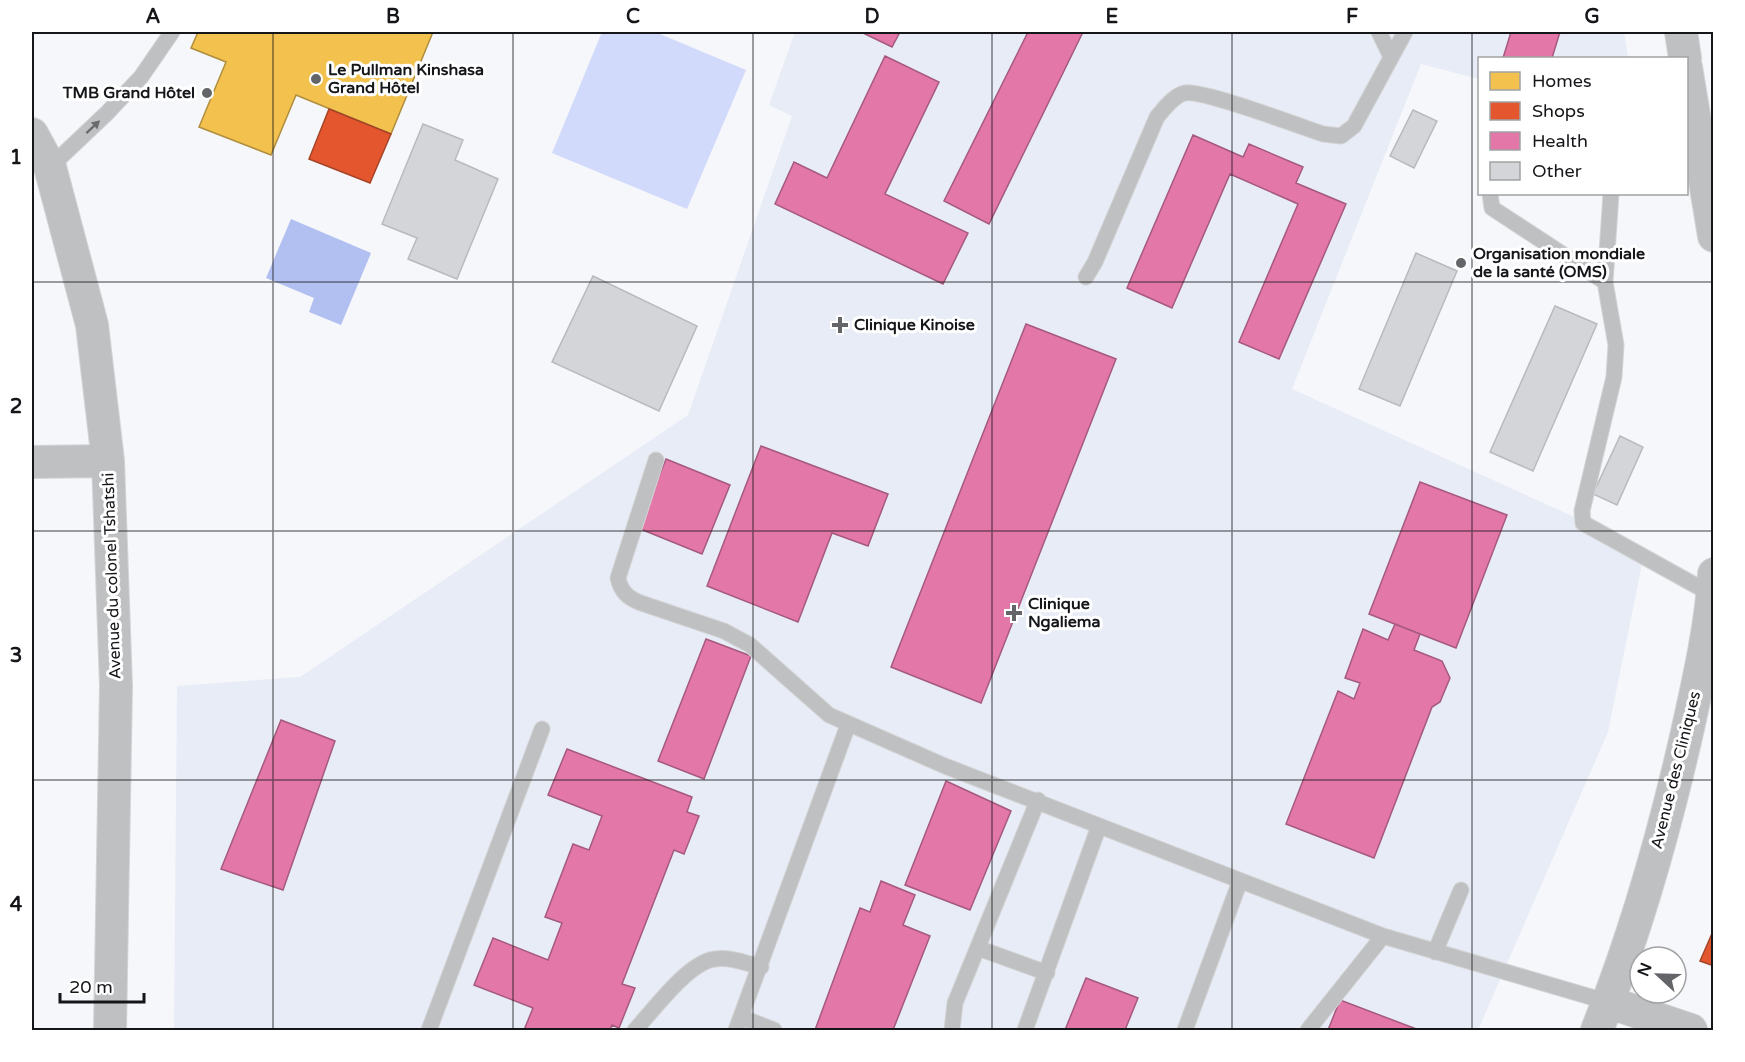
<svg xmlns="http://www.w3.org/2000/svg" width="1745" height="1062" font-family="'Varela Round',sans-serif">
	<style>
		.built { fill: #e8ecf6 }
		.green { fill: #d1dafa }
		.water { fill: #b1c0f0 }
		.homes { fill: #f2c14e; stroke: #b08e3e; stroke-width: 1.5 }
		.shops { fill: #e4572e; stroke: #a64428; stroke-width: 1.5 }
		.health { fill: #e377a8; stroke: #a55a7d; stroke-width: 1.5 }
		.building { fill: #d4d5d8; stroke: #b9babd; stroke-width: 1.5 }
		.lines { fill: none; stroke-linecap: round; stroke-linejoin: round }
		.service-casing { stroke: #d3d4d6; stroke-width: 17 }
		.minor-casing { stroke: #d3d4d6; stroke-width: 34 }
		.service { stroke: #bfc0c1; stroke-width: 15 }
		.minor { stroke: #bfc0c1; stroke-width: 32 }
		.oneway { fill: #6a6b6d }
		.grid { fill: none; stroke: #151619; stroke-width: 1.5; stroke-opacity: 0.55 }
		.poi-dot { fill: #646568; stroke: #fff; stroke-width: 2 }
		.labels { text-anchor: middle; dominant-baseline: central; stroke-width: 6; stroke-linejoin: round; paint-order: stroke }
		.poi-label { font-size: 16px; font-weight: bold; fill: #151619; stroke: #fff; text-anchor: start }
		.street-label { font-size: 16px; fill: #151619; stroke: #fff }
		.neatline { fill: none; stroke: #151619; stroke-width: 2 }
		.grid-label { font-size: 20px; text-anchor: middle; font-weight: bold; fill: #151619 }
	</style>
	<rect width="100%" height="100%" fill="#f6f7fb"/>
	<path class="built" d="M795,32h829l4,26h-148l-1,21 -58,-15 -129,325 353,160 -37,183 -130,298h-1304l3,-344 123,-9 388,-262 104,-299 -23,-11z"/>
	<path class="green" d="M602,32h53l91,38 -59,139 -135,-56z"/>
	<path class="water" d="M291,219l80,34 -30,72 -32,-13 5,-14 -48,-20z"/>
	<path class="homes" d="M198,32h235l-42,102 -95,-39 -25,60 -72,-28 27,-65 -35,-14z"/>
	<path class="shops" d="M329,109l62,25 -21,49 -61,-24z
		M1714,929v37l-14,-5z"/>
	<path class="health" d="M861,32h39l-8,15z
		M1028,32h55l-94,192 -45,-23z
		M1511,32h49l-8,26h-49z
		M885,56l54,26 -54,112 83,39 -25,51 -168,-80 19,-42 33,16z
		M1193,135l50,22 6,-13 54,23 -7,16 50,21 -67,155 -40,-17 59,-138 -68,-30 -58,134 -45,-20z
		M1026,324l90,35 -135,344 -90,-36z
		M761,446l127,48 -20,52 -36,-13 -34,89 -91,-36z
		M666,459l64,26 -28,69 -64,-26z
		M1420,482l87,33 -51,133 -87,-34z
		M1395,624l25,10 -6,16 28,11 8,17 -10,24 -8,5 -58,151 -88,-34 52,-133 16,8 6,-16 -15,-5 18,-49 25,11z
		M706,639l45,17 -47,123 -46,-18z
		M281,720l54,21 -52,149 -62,-21z
		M567,749l125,48 -5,15 12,4 -15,38 -10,-4 -52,134 13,4 -16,40 -7,-3 -2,5h-86l9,-22 -59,-23 19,-47 55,22 14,-37 -17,-6 28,-73 16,6 13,-34 -54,-21z
		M946,781l65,30 -41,99 -65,-25z
		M881,881l34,14 -12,30 27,11 -37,94h-78l45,-122 10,4z
		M1086,978l52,20 -13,32h-60z
		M1340,1000l79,30h-91z"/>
	<path class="building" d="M1413,110l24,11 -23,47 -24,-12z
		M423,124l40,16 -8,20 43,19 -41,100 -49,-20 9,-21 -35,-14z
		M1416,253l41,18 -57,135 -41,-17z
		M593,276l104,50 -38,85 -107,-49z
		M1555,306l42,18 -64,147 -43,-19z
		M1620,436l23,11 -26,58 -24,-11z"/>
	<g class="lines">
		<defs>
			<path id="service" d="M1379,32l12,25
				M50,167l57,-54 34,-36 31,-45
				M1490,194l2,14 113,74 11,63 -2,32 -32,134 1,12 130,72
				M1086,277l9,-15 62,-145c7,-8 17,-22 28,-24 19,-3 114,33 138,41l18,2 13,-10 51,-94
				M1605,282l6,-88
				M656,460l-38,118c3,14 10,20 23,25l83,28 26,14 79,70 116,51 438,170 225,66
				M978,948l69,25
				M1435,952l26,-62
				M741,1017l33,13
				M429,1030l113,-301
				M635,1030c18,-19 53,-68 80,-71 16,-2 31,4 46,8
				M736,1030l112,-305
				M952,1030l3,-27 83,-203
				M1025,1030l74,-204
				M1185,1030l55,-149
				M1308,1030l75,-94"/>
			<path id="minor" d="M1681,32l4,26
				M1686,67l28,169
				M32,134l18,33 42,158 16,136 8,225 -6,344
				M32,462l76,-1
				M1608,1002l83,28
				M1597,1030c39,-97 68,-200 91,-302 11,-50 23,-103 26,-154"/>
		</defs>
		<use href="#service" class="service-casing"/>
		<use href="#minor" class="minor-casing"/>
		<use href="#service" class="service"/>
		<use href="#minor" class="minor"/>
	</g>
	<defs><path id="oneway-solid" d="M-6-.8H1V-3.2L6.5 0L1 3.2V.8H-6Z" transform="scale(1.5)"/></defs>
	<use class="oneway" href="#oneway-solid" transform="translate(93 127) rotate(-43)"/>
	<path class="grid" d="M273,32v998M513,32v998M753,32v998M992,32v998M1232,32v998M1472,32v998M32,282h1682M32,531h1682M32,780h1682"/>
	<g class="poi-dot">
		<circle cx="316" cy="79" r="6"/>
		<circle cx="207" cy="93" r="6"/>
		<circle cx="1461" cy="263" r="6"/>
		<path d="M837 316h6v6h6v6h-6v6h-6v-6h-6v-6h6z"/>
		<path d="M1011 604h6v6h6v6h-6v6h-6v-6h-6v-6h6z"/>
	</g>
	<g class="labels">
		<g class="poi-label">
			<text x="328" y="70">Le Pullman Kinshasa<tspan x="328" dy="18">Grand Hôtel</tspan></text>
			<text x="195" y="93" text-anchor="end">TMB Grand Hôtel</text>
			<text x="1473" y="254">Organisation mondiale<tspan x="1473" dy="18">de la santé (OMS)</tspan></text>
			<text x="854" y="325">Clinique Kinoise</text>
			<text x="1028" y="604">Clinique<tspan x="1028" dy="18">Ngaliema</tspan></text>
		</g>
		<g class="street-label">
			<text transform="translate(112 576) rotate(-92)">Avenue du colonel Tshatshi</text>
			<text transform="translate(1676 770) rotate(-76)">Avenue des Cliniques</text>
		</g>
	</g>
	<rect width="1745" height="1062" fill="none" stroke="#ffffff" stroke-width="66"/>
	<rect x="1478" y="57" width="210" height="138" fill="#ffffff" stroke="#a1a2a3" stroke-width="1.5"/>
	<rect x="1490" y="72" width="30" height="18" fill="#f2c14e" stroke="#a1a2a3" stroke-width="1.5"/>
	<text x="1532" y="87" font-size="18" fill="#151619">Homes</text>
	<rect x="1490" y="102" width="30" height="18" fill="#e4572e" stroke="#a1a2a3" stroke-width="1.5"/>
	<text x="1532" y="117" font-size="18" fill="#151619">Shops</text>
	<rect x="1490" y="132" width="30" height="18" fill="#e377a8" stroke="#a1a2a3" stroke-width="1.5"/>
	<text x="1532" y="147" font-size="18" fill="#151619">Health</text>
	<rect x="1490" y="162" width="30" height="18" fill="#d4d5d8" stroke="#a1a2a3" stroke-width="1.5"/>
	<text x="1532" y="177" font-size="18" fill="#151619">Other</text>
	<g transform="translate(1658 975) rotate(292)"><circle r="28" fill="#ffffff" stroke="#a1a2a3" stroke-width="1.5"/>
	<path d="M0-4.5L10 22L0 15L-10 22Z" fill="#646568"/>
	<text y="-9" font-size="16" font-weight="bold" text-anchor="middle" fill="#151619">N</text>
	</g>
	<path d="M60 993v9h84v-9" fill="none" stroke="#151619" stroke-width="3"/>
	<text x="69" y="993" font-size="18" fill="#151619" stroke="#ffffff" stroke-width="4.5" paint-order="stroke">20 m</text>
	<rect x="33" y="33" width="1679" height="996" class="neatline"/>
	<g class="grid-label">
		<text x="153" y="23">A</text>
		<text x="393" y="23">B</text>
		<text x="633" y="23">C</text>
		<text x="872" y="23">D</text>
		<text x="1112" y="23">E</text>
		<text x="1352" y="23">F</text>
		<text x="1592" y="23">G</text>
		<text x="16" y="164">1</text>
		<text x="16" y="413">2</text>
		<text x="16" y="662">3</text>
		<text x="16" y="911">4</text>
	</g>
</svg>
